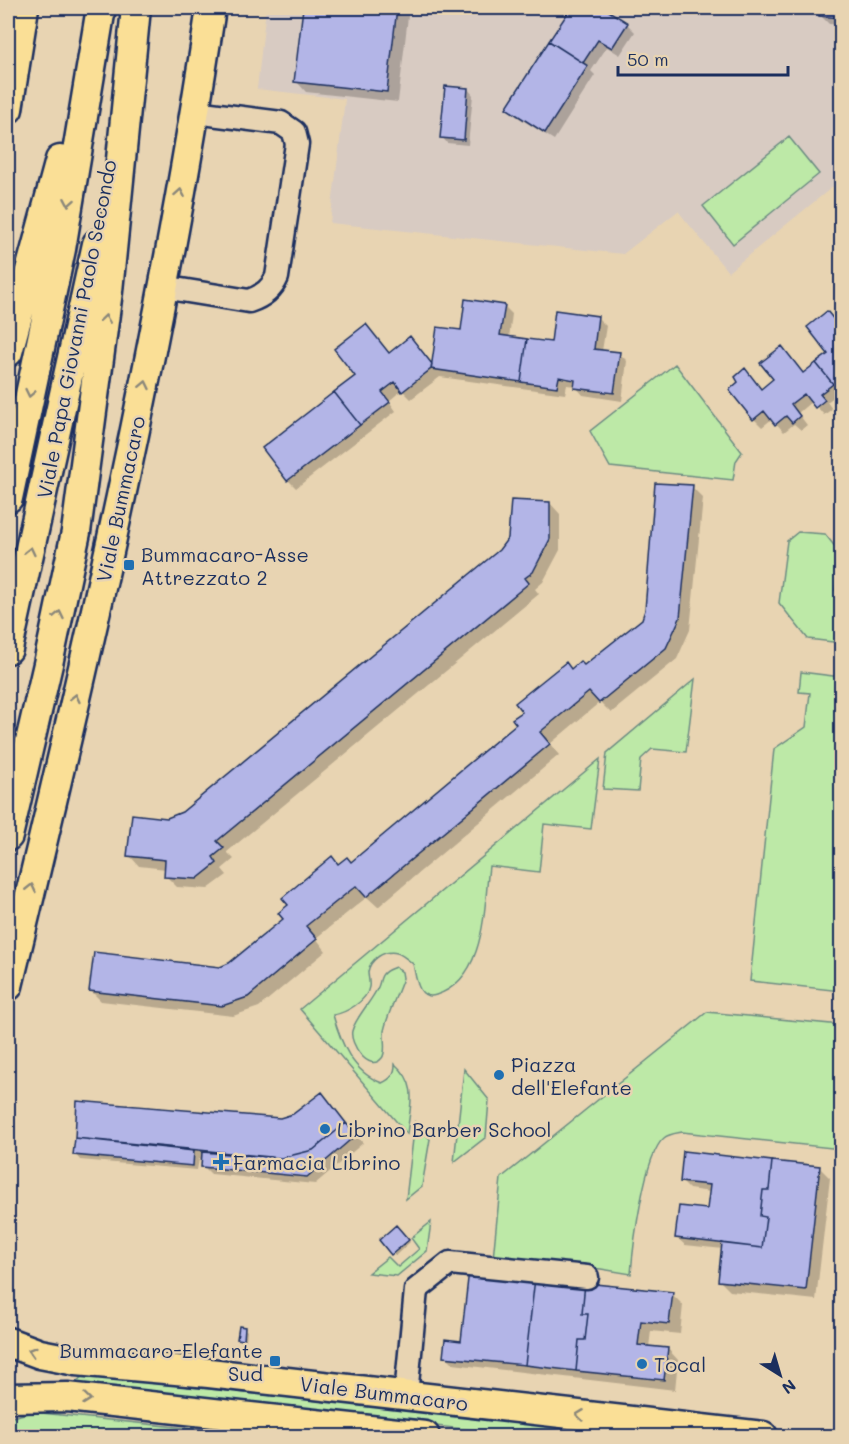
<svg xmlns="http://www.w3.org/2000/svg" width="849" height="1444" font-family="Mali,sans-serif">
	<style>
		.built { fill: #d8cbc2 }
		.green { fill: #bde9a7; stroke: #6c8c82; stroke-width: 1.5 }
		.shadow { fill: #0003 }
		.building { fill: #b3b5e7; stroke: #1b2f5e; stroke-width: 1.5 }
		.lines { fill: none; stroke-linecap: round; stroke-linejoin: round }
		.minor-casing { stroke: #1b2f5e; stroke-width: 27 }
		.major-casing { stroke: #1b2f5e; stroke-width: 33 }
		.minor { stroke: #e8d4b2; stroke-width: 22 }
		.major { stroke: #fadf96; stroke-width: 28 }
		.oneway { stroke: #8a877a }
		.poi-dot { fill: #1f6fb2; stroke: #e8d4b2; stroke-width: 2 }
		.labels { text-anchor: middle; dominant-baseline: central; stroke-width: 5; stroke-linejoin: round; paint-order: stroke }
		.street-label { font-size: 20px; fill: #1b2f5e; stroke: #e8d4b2 }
		.poi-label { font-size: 20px; fill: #1b2f5e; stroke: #e8d4b2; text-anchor: start }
	</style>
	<rect width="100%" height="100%" fill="#e8d4b2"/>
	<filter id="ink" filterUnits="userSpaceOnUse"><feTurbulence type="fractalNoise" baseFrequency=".0167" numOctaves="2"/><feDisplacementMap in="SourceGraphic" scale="12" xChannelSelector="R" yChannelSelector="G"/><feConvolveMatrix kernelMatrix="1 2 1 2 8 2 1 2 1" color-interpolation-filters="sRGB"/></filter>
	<g filter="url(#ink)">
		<path class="built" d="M266,8h575v172l-113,92 -50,-61 -55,43 -293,-31 15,-124 -88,-10z"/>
		<path class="green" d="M789,137l30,37 -86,70 -30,-38z
			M675,364l67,88 -6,9 -3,19 -123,-13 -20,-36z
			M798,532l27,2 15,19 -5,37 6,7v46l-33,-4 -29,-36 8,-62z
			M801,672l40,5v314l-91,-10 24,-232 32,-22 4,-34 -11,-1z
			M695,679l-9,73 -34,-3 -11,10 -3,32 -35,-2 4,-36z
			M600,759l-9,70 -47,-5 -5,48 -50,-6c-5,41 -3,114 -53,129 -19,6 -20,-19 -23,-31 -5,-4 -10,-9 -16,-11 -13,-3 -27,6 -29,19 0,5 2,10 1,15 -2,14 -23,26 -36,28 8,28 19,57 49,68 9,-4 13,-9 13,-19 24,21 15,41 12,70l-107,-125z
			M395,967l7,5 1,6c-6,18 -15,34 -19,53 -1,8 3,21 -2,27 -13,16 -33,-15 -30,-27 3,-13 20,-30 26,-44 2,-4 2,-10 5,-13 3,-4 8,-5 12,-7z
			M707,1012l134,13v124l-159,-17c-5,1 -14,2 -18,6 -20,16 -31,109 -33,136l-30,-5 -108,-10 8,-81z
			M464,1069l25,31 -3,37 -32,25z
			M415,1122l15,17 -8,47 -16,13z
			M431,1222l-4,29 -30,25 -29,-3 20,-16 10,10 21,-18 -8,-11z
			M83,1376h4l561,60h-119l-447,-48 -5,-2 -1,-4z
			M32,1412l230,24h-254v-18z"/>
		<path class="shadow" d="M304,8h105l-11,94 -92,-10 -10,-11z
			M573,8h29l25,16 8,8 -15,23 -13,-8 -16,24 4,4 -41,65 -38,-24 -8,-8z
			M697,8h26v5l-23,-2z
			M822,8h20v17l-13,-1 -8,-8z
			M468,89l5,6 -5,50 -21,-2 -5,-6z
			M504,306l8,8 -3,24 43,6 46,-26 8,8 -4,25 17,2 8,8 -5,40 -39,-6 -8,-9 -8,-1 -2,9 -125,-17 -29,22 -9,-9 -13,11 7,10 -100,77 -8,-8 69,-103 9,-51 24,28 20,-16 23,28 29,-34z
			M842,328v63l-15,11 5,7 -8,6 -12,-14 -14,12 9,12 -6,5 -7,-6 -10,8 -12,-13 -10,8 -8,-8 -13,-37 4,-12 17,20 13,-11 7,-31 22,26 26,-20z
			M692,487l11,11 -13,132 -13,29 -66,54 -11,-11 -50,42 9,11 -181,152 -11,-10 -51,41 10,13 -67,56 -26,9 -132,-15 -10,-10 129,-22 10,-5 55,-45 54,-54 12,-1 167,-140 54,-54 12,-3 60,-47z
			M550,503l10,11v36l-17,32 -8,7 4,5 -312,258 7,7 -12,10 5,6 -19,14 -31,-2 -11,-11v-7l-27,-3 -10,-11 38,-36 16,-5 317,-263z
			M322,1094l41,49 -48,41 -104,-10 -8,-8v-6l-4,-1 -2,11 -117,-10 -5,-6 2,-17 204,-17 12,-4z
			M820,1168l10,10 -14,122 -86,-9 -11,-11 4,-31 -38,-4 -9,-8 32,-26 3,-19 -22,-3 -8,-8z
			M396,1227l14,15 -15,14 -14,-16z
			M672,1294l11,11 -3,29 -29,-3 -2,16 19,2 10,11 -3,30 -222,-26 -8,-8 17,-13z
			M245,1329l2,2 -1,10 -7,-3z"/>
		<path class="building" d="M303,8h94l-10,84 -93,-10z
			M571,8h33l24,15 -16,25 -14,-8 -15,23 -34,-22z
			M820,8h22v10l-23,-2z
			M549,41l39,25 -43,67 -39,-25z
			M445,86l23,2 -4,52 -24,-2z
			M465,299l40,6 -5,30 27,4 -6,43 -90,-13 6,-42 24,3z
			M555,310l43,6 -4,33 26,3 -6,41 -40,-5 1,-8 -16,-3 -2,10 -36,-5 6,-43 24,3z
			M827,311l13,16 2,-1v51l-9,7 -17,-21 12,-9 -21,-27z
			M366,324l23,29 21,-17 22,28 -1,5 -29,23 -7,-10 -13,10 8,10 -30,23 -26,-33 21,-16 -21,-27z
			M782,346l21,27 13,-10 17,21 -13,10 5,6 -10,8 -11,-14 -13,10 9,12 -8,7 -6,-7 -11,9 -11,-14 -11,9 -24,-30 9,-8 -3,-5 10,-9 16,21 12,-10 -13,-16z
			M334,392l26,33 -73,56 -25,-33z
			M655,483l38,2 -13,133 -14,30 -67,55 -10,-11 -49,40 10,12 -184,153 -10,-11 -50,40 11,13 -69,58 -26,9 -133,-15 5,-39 126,15 9,-4 54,-44 -5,-6 10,-8 -6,-7 50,-42 6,8 9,-7 4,5 165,-138 -4,-5 10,-7 -7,-9 51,-41 5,7 9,-8 4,4 58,-46 3,-9z
			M511,500l39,2v37l-17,33 -8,6 4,5 -312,258 7,7 -11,9 4,6 -20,16 -33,-2 1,-17 -38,-4 5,-42 35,4 15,-6 317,-262 9,-12z
			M322,1092l24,31 -33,27 -32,8 -206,-20 2,-37 203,17 13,-4z
			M346,1123l10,12 -49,42 -106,-10 1,-15 79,6 32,-8z
			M75,1138l119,13 -1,15 -120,-11z
			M683,1151l89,10 -3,29h-6l-3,26 6,1 -4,31 -87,-10 4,-32 28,3 3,-24 -30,-3z
			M772,1161l48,5 -14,124 -88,-9 4,-38 40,5 4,-31 -6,-1 3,-26h6z
			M396,1225l13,15 -18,15 -12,-15z
			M469,1270l66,8 -10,87 -82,-8 2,-18 16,2z
			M535,1278l50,5 -3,31h6l-3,26h-6l-3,31 -51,-6z
			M585,1283l88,9 -4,32 -28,-3 -3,24 30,3 -4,32 -88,-9 3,-31h6l3,-26h-6z
			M239,1326l6,1 -1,13 -7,-1z"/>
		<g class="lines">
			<defs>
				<path id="minor" d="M163,287l86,14c12,-4 23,-12 28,-24l20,-133 -3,-12 -13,-9 -86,-11
					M406,1395l10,-105 34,-27 137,14"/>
				<path id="major" d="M8,109l16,-101
					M8,352l52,-192
					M8,498l53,-249 40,-241
					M8,649l89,-405
					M8,836l40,-172 28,-132 32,-241 28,-283
					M8,986c78,-323 154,-649 203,-978
					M8,1342l32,12 36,7 133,12 554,63
					M8,1398l59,-1 358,39"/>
			</defs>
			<use href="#minor" class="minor-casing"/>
			<use href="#major" class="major-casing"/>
			<use href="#minor" class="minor"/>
			<use href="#major" class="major"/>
		</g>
		<defs><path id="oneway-chevron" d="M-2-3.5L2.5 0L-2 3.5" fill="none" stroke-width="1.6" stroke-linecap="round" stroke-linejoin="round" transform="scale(1.5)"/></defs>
		<g class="oneway">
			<use href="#oneway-chevron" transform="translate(180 193) rotate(-80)"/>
			<use href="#oneway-chevron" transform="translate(69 202) rotate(100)"/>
			<use href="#oneway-chevron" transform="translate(105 319) rotate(-82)"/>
			<use href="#oneway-chevron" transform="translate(145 385) rotate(-78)"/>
			<use href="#oneway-chevron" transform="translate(30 393) rotate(102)"/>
			<use href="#oneway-chevron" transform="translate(30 551) rotate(-77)"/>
			<use href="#oneway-chevron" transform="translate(59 615) rotate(-78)"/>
			<use href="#oneway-chevron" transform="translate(75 698) rotate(-77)"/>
			<use href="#oneway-chevron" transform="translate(31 888) rotate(-77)"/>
			<use href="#oneway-chevron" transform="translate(32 1351) rotate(-162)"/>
			<use href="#oneway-chevron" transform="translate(87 1399) rotate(6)"/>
			<use href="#oneway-chevron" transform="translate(580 1415) rotate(-173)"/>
		</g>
	</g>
	<g class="poi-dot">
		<rect x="123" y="559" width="12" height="12" rx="3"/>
		<circle cx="499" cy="1075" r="6"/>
		<circle cx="325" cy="1129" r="6"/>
		<path d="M218 1153h6v6h6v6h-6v6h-6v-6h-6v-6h6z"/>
		<rect x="269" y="1355" width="12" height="12" rx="3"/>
		<circle cx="642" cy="1364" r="6"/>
	</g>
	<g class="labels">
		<g class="street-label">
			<text transform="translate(76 329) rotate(-79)">Viale Papa Giovanni Paolo Secondo</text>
			<text transform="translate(120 499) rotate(-78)">Viale Bummacaro</text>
			<text transform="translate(384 1393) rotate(7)">Viale Bummacaro</text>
		</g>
		<g class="poi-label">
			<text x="141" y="554">Bummacaro-Asse<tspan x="141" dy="23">Attrezzato 2</tspan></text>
			<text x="511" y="1064">Piazza<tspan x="511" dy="23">dell'Elefante</tspan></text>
			<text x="337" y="1129">Librino Barber School</text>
			<text x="233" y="1162">Farmacia Librino</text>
			<text x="263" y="1350" text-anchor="end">Bummacaro-Elefante<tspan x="263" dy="23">Sud</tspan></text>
			<text x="654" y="1364">Tocal</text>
		</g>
	</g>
	<rect width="849" height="1444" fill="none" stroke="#e8d4b2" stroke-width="30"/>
	<rect x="15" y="15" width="819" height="1414" fill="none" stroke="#1b2f5e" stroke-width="2" filter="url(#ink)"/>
	<g transform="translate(780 1375) rotate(143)" stroke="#e8d4b2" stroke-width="4.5" paint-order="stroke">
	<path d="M0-4.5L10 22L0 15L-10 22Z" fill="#1b2f5e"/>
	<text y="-9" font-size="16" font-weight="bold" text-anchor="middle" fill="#1b2f5e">N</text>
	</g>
	<path d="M618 66v9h170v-9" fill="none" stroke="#1b2f5e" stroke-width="3"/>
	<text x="627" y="66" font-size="18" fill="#1b2f5e" stroke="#e8d4b2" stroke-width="4.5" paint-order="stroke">50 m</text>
</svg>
